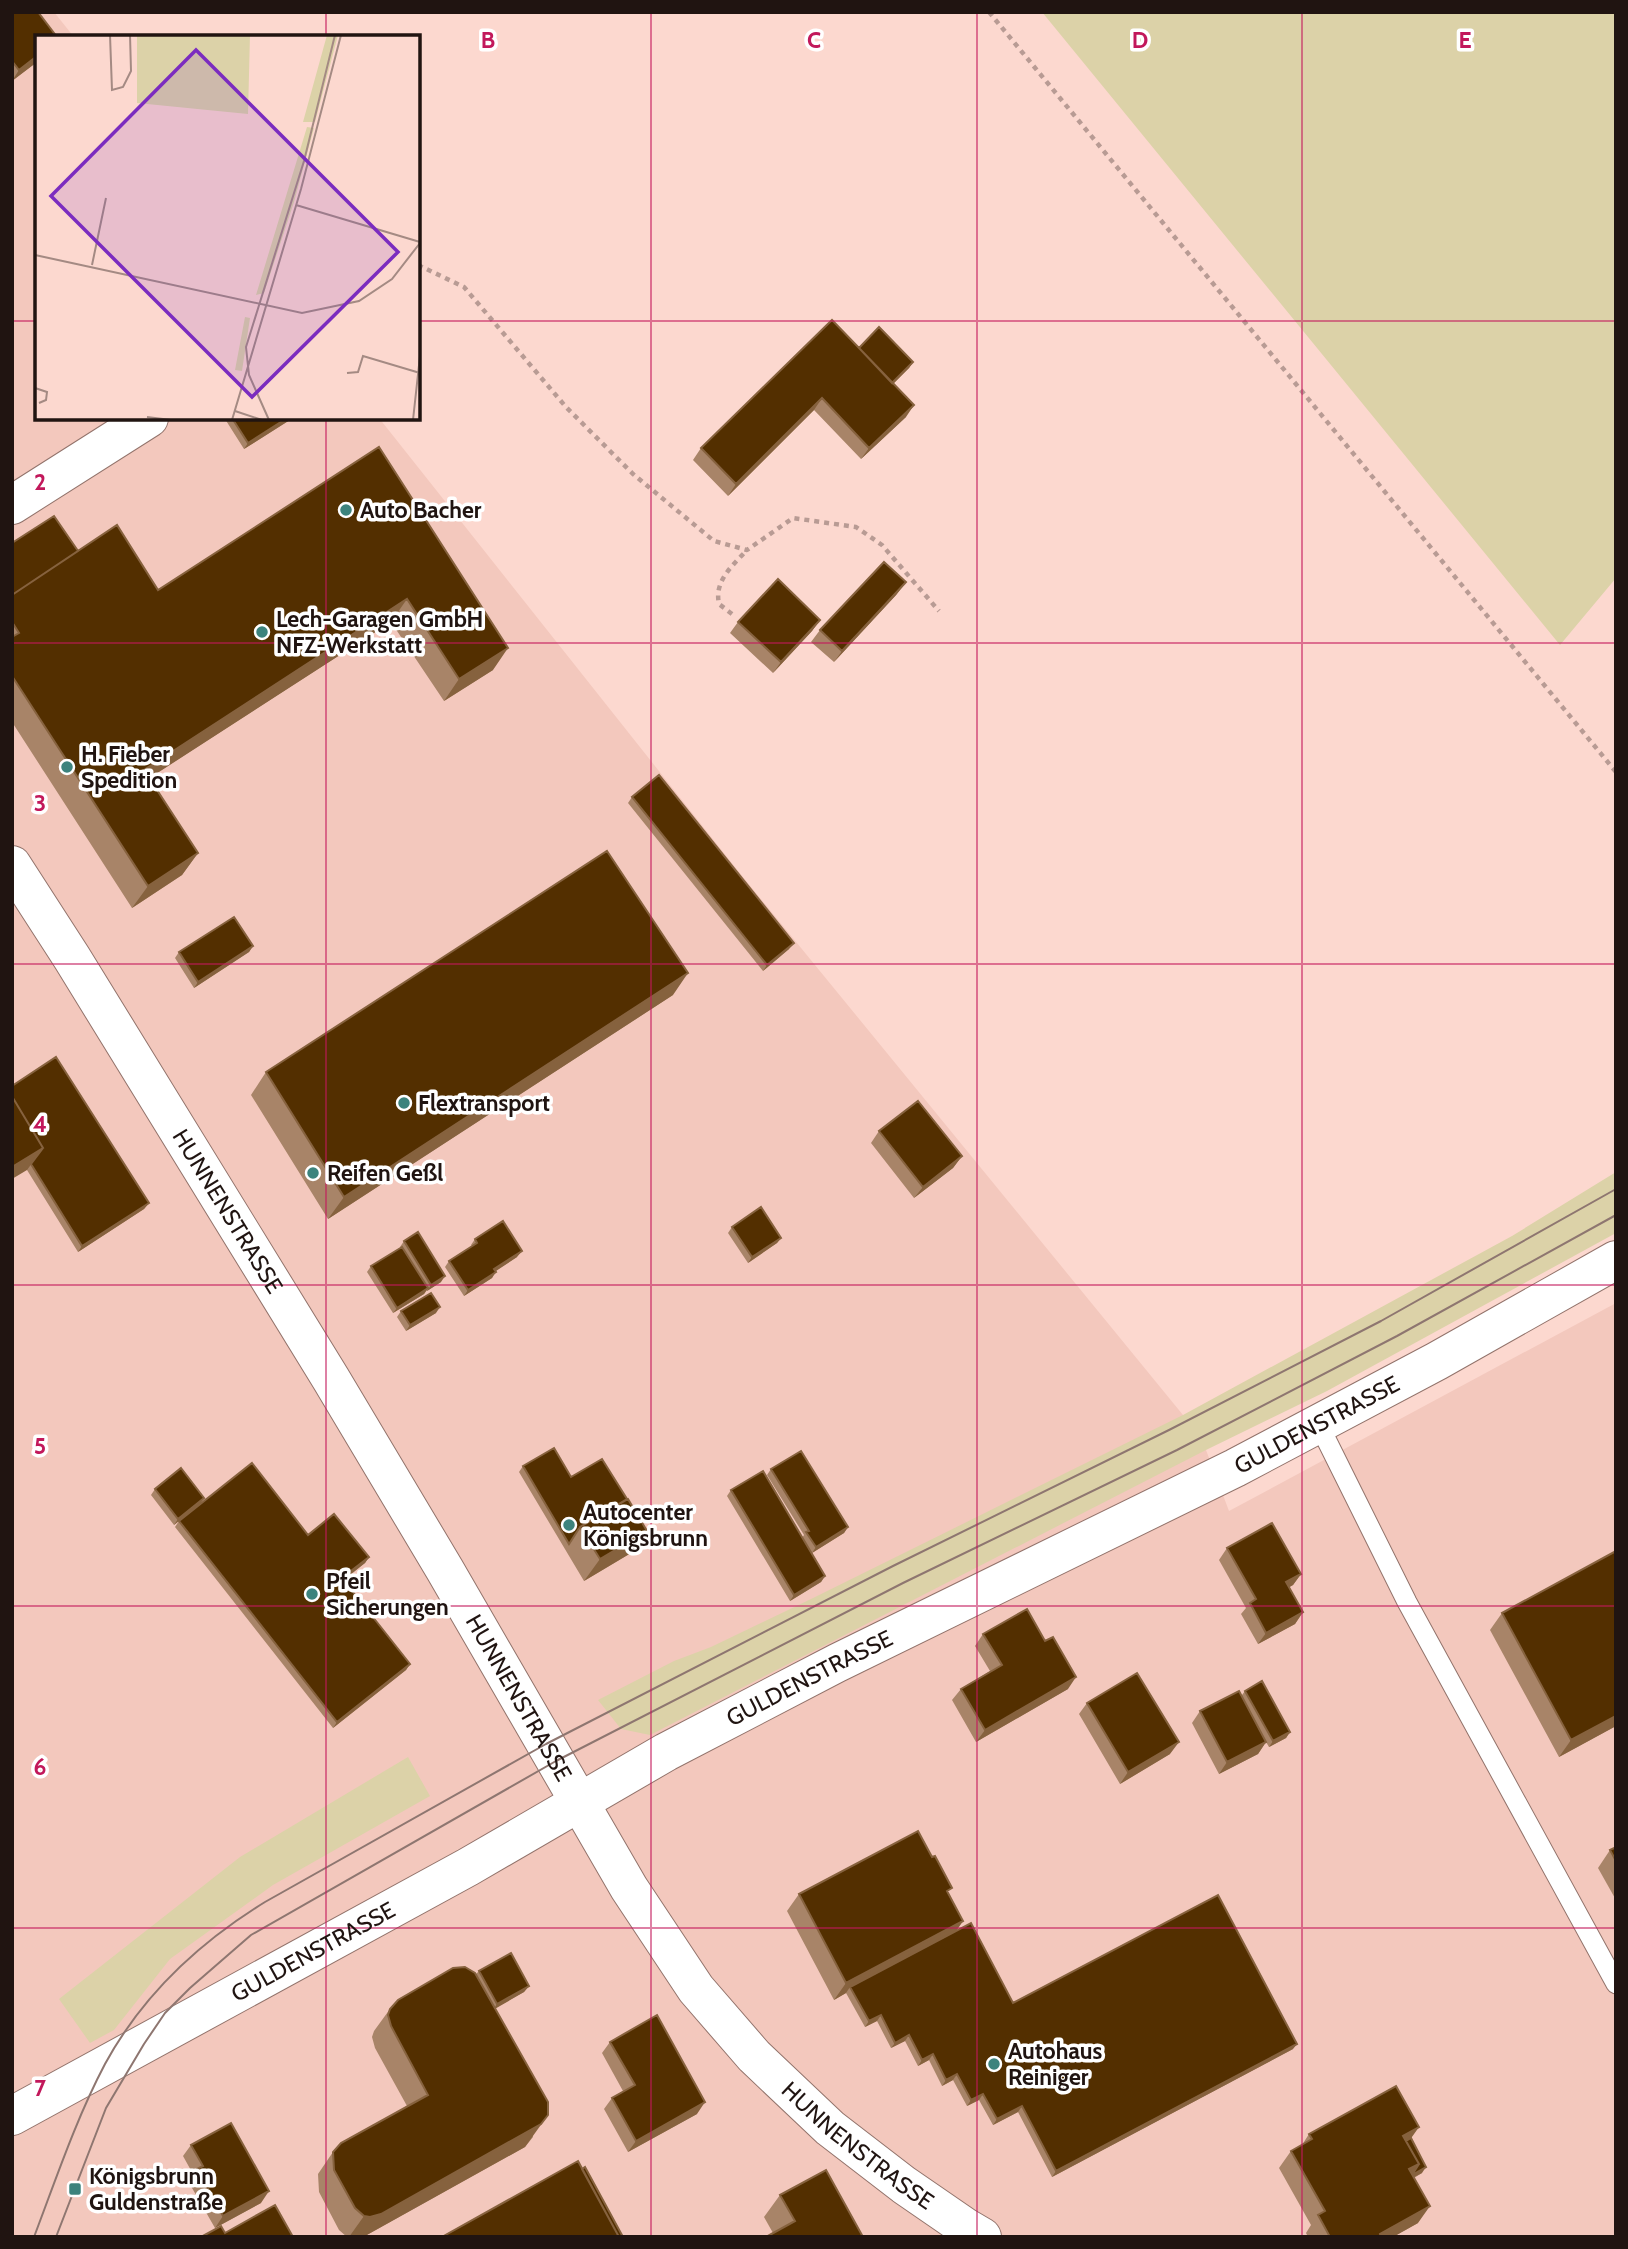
<svg xmlns="http://www.w3.org/2000/svg" width="1628" height="2249" font-family="Cabin,sans-serif">
	<style>
		.built { fill: #f3c8bd }
		.green { fill: #dcd2a8 }
		.lines { fill: none; stroke-linecap: round; stroke-linejoin: round }
		.service-casing { stroke: #92736b; stroke-width: 21 }
		.minor-casing { stroke: #92736b; stroke-width: 40 }
		.path { stroke: #b89b94; stroke-width: 4.5; stroke-dasharray: 5 5; stroke-linecap: butt }
		.service { stroke: #fff; stroke-width: 19 }
		.minor { stroke: #fff; stroke-width: 38 }
		.tram { stroke: #8e7670; stroke-width: 2 }
		.wall { fill: #a88468 }
		.shaded-wall { fill: #86623e }
		.building { fill: #532f00; stroke: #86623e; stroke-width: 2 }
		.grid { fill: none; stroke: #c2185b; stroke-width: 2; stroke-opacity: 0.55 }
		.poi-dot { fill: #3c837d; stroke: #fff; stroke-width: 2.5 }
		.labels { text-anchor: middle; dominant-baseline: central; stroke-width: 7; stroke-linejoin: round; paint-order: stroke }
		.poi-label { font-size: 23px; font-weight: bold; fill: #201411; stroke: #fff; text-anchor: start }
		.street-label { font-size: 23px; fill: #201411; stroke: #fff }
		.inset-road { fill: none; stroke: #a48a83; stroke-width: 2 }
		.view { fill: #7b2cbf; fill-opacity: 0.15; stroke: #7b2cbf; stroke-width: 3.5 }
		.inset-edge { fill: none; stroke: #201411; stroke-width: 3.5 }
		.grid-label { font-size: 23px; text-anchor: middle; font-weight: bold; fill: #c2185b; stroke: #fff; stroke-width: 7; stroke-linejoin: round; paint-order: stroke }
	</style>
	<rect width="100%" height="100%" fill="#fcd8cf"/>
	<path class="built" d="M12,12h42l20,25h-37v381h342l364,459 440,538 23,35 23,61 387,-208v934h-1604z"/>
	<path class="green" d="M1042,12h574v566l-56,67z
		M1616,1172v61l-289,158 -121,59 -556,285 -29,-6 -23,-29 76,-39 37,-14 98,-47 374,-185 329,-179z
		M408,1757l22,39 -157,89 -103,74 -56,71 -24,13 -31,-44 181,-142z"/>
	<g class="lines">
		<defs>
			<path id="service" d="M1318,1423l89,179 209,382"/>
			<g id="minor">
				<path d="M12,505l137,-87"/>
				<path id="s1" d="M12,865l60,93 259,421 114,191 184,318 67,101 58,67 76,72 74,57 61,42 17,10"/>
				<path id="s2" d="M12,2116l456,-249 198,-115 171,-89 398,-195 202,-107 179,-101"/>
			</g>
		</defs>
		<use href="#service" class="service-casing"/>
		<use href="#minor" class="minor-casing"/>
		<path class="path" d="M989,12l627,760
			M418,265l46,22 102,120 67,67 81,67 33,9 46,-32 63,9 26,18 57,66
			M732,614l-13,-10c-5,-23 13,-38 28,-54"/>
		<use href="#service" class="service"/>
		<use href="#minor" class="minor"/>
		<path class="tram" d="M34,2237c22,-58 42,-118 71,-173 37,-68 95,-122 160,-162l281,-158 347,-178 276,-136 212,-109 235,-132
			M56,2237l50,-129 38,-64 21,-31 25,-25 61,-53 305,-174 347,-178 274,-133 220,-114 219,-121"/>
	</g>
	<path class="wall" d="M12,12l25,25v25l-25,19z
		M859,348l54,14 -4,6 -16,16 13,33 -45,42 -47,-49 -86,86 -35,-36 8,-12z
		M226,418h67l-49,31 -19,-30z
		M379,447l114,223 -49,31 -53,-79 -242,156 49,75 -16,22 -50,33 -120,-186v-179l66,8 80,39z
		M897,594l-63,68 -23,-20 9,-12z
		M820,620l-8,11 -39,42 -43,-40 8,-11z
		M632,797l157,152 -26,22 -135,-168z
		M253,946l-4,6 -55,36 -19,-30 4,-6z
		M673,995l-345,224 -77,-124 15,-23z
		M12,1086l137,117 -5,6 -66,43 -51,-82z
		M879,1131l83,25 -9,12 -39,30 -43,-55z
		M732,1227l49,11 -4,5 -29,20 -20,-30z
		M475,1239l42,18 -22,14 -3,7 -28,18 -19,-29 4,-6 23,-15 -1,-1z
		M404,1241l37,41 -14,9v-1l-3,4 -31,19 -26,-41 4,-6 29,-18v-1z
		M401,1311l35,2 -30,18 -9,-14z
		M523,1466l48,11 60,76 -47,28 -65,-109z
		M771,1469l77,58 -4,6 -32,20 13,23 -4,6 -31,19 -63,-105 4,-6 71,48 2,-3 -37,-60z
		M155,1489l49,9 -4,6 108,31 61,22 -4,6 -21,17 66,84 -4,6 -73,58 -158,-201 4,-6 -5,4 -23,-30z
		M1227,1548l74,26 -8,11 -4,2 14,25 -8,12 -37,20 -17,-30 5,-6 -27,-48z
		M1616,1551v175l-57,31 -69,-127 12,-17z
		M983,1634l62,7 23,48 -92,53 -24,-42 9,-11 29,-18 -15,-25z
		M1245,1691l45,41 -4,6 -17,9 -3,-5 -8,12 -39,20 -27,-51 8,-12 42,-16z
		M1087,1703l83,51 -50,30 -41,-70z
		M1616,1847v53l-18,-32 12,-18z
		M799,1894h150l14,27 -7,10 57,72 280,46 -241,128 -34,-65 -25,13 -14,-25 -12,6 -14,-26 -11,6 -13,-26 -11,6 -13,-25 -14,7 -14,-27 -12,6 -19,-34 -12,7 -47,-89z
		M479,1971l50,15 -5,6 -29,16 38,129 -8,10 -160,89 -18,1 -8,-7 -20,-38 -1,-18 15,-22 74,-46 -32,-58 -3,-11 2,-6 16,-22 86,-35z
		M610,2042l87,72 -69,38 -24,-43 8,-11 11,-7 -21,-38z
		M1309,2134l102,4 11,35 -8,5 4,45 -25,14h-85l-2,-4 5,-8 -32,-57 12,-17 11,-6z
		M191,2145l70,58 -46,25 -27,-47 5,-7 -10,-18z
		M780,2195l83,42 -90,-4 -9,-16z"/>
	<path class="shaded-wall" d="M37,56v6l-25,19 7,-11z
		M913,362l-4,6 -25,25 4,-6z
		M822,398l-8,12 -86,86 8,-12z
		M914,405l-8,12 -45,42 8,-11z
		M287,418h6l-49,31 4,-6z
		M906,582l-9,12 -63,68 8,-11z
		M407,599l-16,23 -263,170 16,-22z
		M820,620l-8,11 -39,42 8,-11z
		M508,648l-15,22 -49,31 15,-22z
		M198,853l-16,22 -50,33 16,-22z
		M794,943l-5,6 -26,22 4,-6z
		M253,946l-4,6 -55,36 4,-6z
		M688,973l-15,22 -345,224 16,-22z
		M43,1148l-16,22 -15,9v-12z
		M962,1156l-9,12 -39,30 9,-11z
		M149,1203l-5,6 -66,43 4,-6z
		M781,1238l-4,5 -29,20 4,-6z
		M522,1251l-5,6 -27,18 4,-6z
		M496,1272l-4,6 -28,18 4,-6z
		M445,1276l-4,6 -14,9 4,-6z
		M428,1288l-4,6 -31,19 4,-5z
		M440,1307l-4,6 -30,18 4,-6z
		M204,1498l-4,6 -26,21 4,-6z
		M848,1527l-4,6 -32,20 4,-6z
		M647,1531l-16,22 -47,28 16,-22z
		M369,1557l-4,6 -27,21 4,-6z
		M1301,1574l-8,11 -15,9 8,-12z
		M825,1576l-4,6 -31,19 4,-6z
		M1303,1612l-8,12 -37,20 8,-11z
		M410,1664l-4,6 -73,58 4,-6z
		M1076,1677l-8,12 -92,53 9,-12z
		M1616,1716v10l-57,31 12,-17z
		M1290,1732l-4,6 -17,9 4,-6z
		M1179,1742l-9,12 -50,30 8,-12z
		M1266,1742l-8,12 -39,20 8,-12z
		M963,1921l-12,17 -101,49 -4,6 -12,7 12,-17z
		M529,1986l-5,6 -31,18 4,-6z
		M881,2015l-4,6 -12,6 4,-6z
		M909,2035l-4,6 -14,7 4,-5z
		M1297,2044l-4,5 -241,128 4,-6z
		M933,2054l-4,6 -11,6 4,-6z
		M957,2074l-4,6 -11,6 4,-6z
		M983,2094l-4,6 -12,6 4,-6z
		M705,2102l-8,12 -69,38 8,-11z
		M1022,2106l-4,6 -25,13 4,-6z
		M548,2115l-23,32 -160,89 -16,1 15,-21z
		M1419,2127l-12,17 -4,-8z
		M1419,2164l7,3 -4,6 -25,13 12,-17z
		M269,2191l-8,12 -46,25 8,-12z
		M1430,2206l-12,17 -25,14h-15l2,-3z"/>
	<path class="building" d="M12,12h26l19,25h-20v19l-18,14 -7,-9z
		M832,320l82,85 -45,43 -47,-50 -86,86 -35,-36z
		M879,327l34,35 -21,21 -33,-35z
		M232,418h55l-39,25z
		M379,447l129,201 -49,31 -52,-80 -263,171 54,83 -50,33 -136,-210v-39l7,-4 -7,-11v-27l105,-70 41,65z
		M54,516l24,35 -66,44v-52z
		M884,562l22,20 -64,69 -22,-21z
		M778,579l42,41 -39,42 -43,-40z
		M659,775l135,168 -27,22 -135,-168z
		M607,851l81,122 -344,224 -78,-125z
		M234,917l19,29 -55,36 -19,-30z
		M56,1057l93,146 -67,43 -51,-82 12,-16 -30,-50 -1,1v-13z
		M13,1098l30,50 -31,19v-68z
		M918,1101l44,55 -39,31 -44,-56z
		M761,1207l20,31 -29,19 -20,-30z
		M503,1221l19,30 -28,18 2,3 -28,18 -19,-29 28,-18 -2,-4z
		M418,1232l27,44 -14,9 -27,-44z
		M402,1247l26,41 -31,20 -26,-42z
		M431,1293l9,14 -30,18 -9,-14z
		M554,1448l17,29 31,-18 25,40 -47,28 -11,17 -46,-78z
		M801,1451l47,76 -32,20 -10,-15 3,-1 -38,-62z
		M252,1463l56,72 26,-21 35,43 -27,21 68,86 -73,58 -158,-201z
		M181,1468l23,30 -26,21 -23,-30z
		M763,1471l62,105 -31,19 -63,-105z
		M628,1499l19,32 -47,28 -20,-32z
		M1272,1523l29,51 -15,8 17,30 -37,21 -16,-30 6,-4 -29,-51z
		M1616,1551v165l-45,24 -69,-127z
		M1027,1609l18,32 8,-4 23,40 -91,53 -24,-41 41,-24 -19,-31z
		M1137,1673l42,69 -51,30 -41,-69z
		M1262,1681l28,51 -17,9 -28,-50z
		M1239,1691l27,51 -39,20 -27,-51z
		M918,1831l14,26 3,-1 17,32 -5,3 16,30 -117,62 -47,-89z
		M1616,1847v14l-6,-11z
		M1218,1895l79,149 -241,127 -34,-65 -25,13 -14,-25 -12,6 -14,-26 -11,6 -13,-26 -11,6 -13,-25 -14,8 -14,-28 -12,6 -19,-34 121,-64 42,80z
		M511,1953l18,33 -32,18 -18,-33z
		M465,1967l10,6 73,129v13l-7,9 -160,90 -11,3 -6,-1 -9,-8 -21,-38 -1,-18 8,-9 87,-48 -37,-69 -3,-11 2,-6 8,-9 55,-32z
		M657,2015l48,87 -69,39 -24,-43 23,-13 -25,-43z
		M1396,2086l23,41 -16,9 16,28 -10,5 21,37 -50,28 1,3h-51l-12,-22 7,-4 -34,-60 21,-12 -3,-5z
		M231,2123l38,68 -46,25 -26,-47 6,-3 -12,-21z
		M1411,2138l15,29 -14,8 7,-11 -13,-23z
		M578,2161l41,76h-177z
		M585,2167l38,70h-4l-37,-68z
		M826,2170l37,67h-97l29,-16 -15,-26z
		M275,2205l18,32h-92l20,-11 4,7z"/>
	<path class="grid" d="M326,12v25M651,12v2225M977,12v2225M1302,12v2225M12,321h25M418,321h1198M326,418v1819M12,643h1604M12,964h1604M12,1285h1604M12,1606h1604M12,1928h1604"/>
	<g class="poi-dot">
		<circle cx="346" cy="510" r="7"/>
		<circle cx="262" cy="632" r="7"/>
		<circle cx="67" cy="767" r="7"/>
		<circle cx="404" cy="1103" r="7"/>
		<circle cx="313" cy="1173" r="7"/>
		<circle cx="569" cy="1525" r="7"/>
		<circle cx="312" cy="1594" r="7"/>
		<circle cx="994" cy="2064" r="7"/>
		<rect x="68" y="2182" width="14" height="14" rx="3.5"/>
	</g>
	<g class="labels">
		<g class="poi-label">
			<text x="360" y="510">Auto Bacher</text>
			<text x="276" y="619">Lech-Garagen GmbH<tspan x="276" dy="26">NFZ-Werkstatt</tspan></text>
			<text x="81" y="754">H. Fieber<tspan x="81" dy="26">Spedition</tspan></text>
			<text x="418" y="1103">Flextransport</text>
			<text x="327" y="1173">Reifen Geßl</text>
			<text x="583" y="1512">Autocenter<tspan x="583" dy="26">Königsbrunn</tspan></text>
			<text x="326" y="1581">Pfeil<tspan x="326" dy="26">Sicherungen</tspan></text>
			<text x="1008" y="2051">Autohaus<tspan x="1008" dy="26">Reiniger</tspan></text>
			<text x="89" y="2176">Königsbrunn<tspan x="89" dy="26">Guldenstraße</tspan></text>
		</g>
		<g class="street-label">
			<text stroke="none"><textPath href="#s1" startOffset="408">HUNNENSTRASSE</textPath></text>
			<text stroke="none"><textPath href="#s2" startOffset="1477">GULDENSTRASSE</textPath></text>
			<text stroke="none"><textPath href="#s2" startOffset="910">GULDENSTRASSE</textPath></text>
			<text stroke="none"><textPath href="#s1" startOffset="975">HUNNENSTRASSE</textPath></text>
			<text stroke="none"><textPath href="#s2" startOffset="343">GULDENSTRASSE</textPath></text>
			<text stroke="none"><textPath href="#s1" startOffset="1542">HUNNENSTRASSE</textPath></text>
		</g>
	</g>
	<g transform="translate(35 35)">
		<rect width="385" height="385" fill="#fcd8cf"/>
		<path d="M102,0h113l-2,79 -111,-11zM292,0h11l-23,87h-12zM272,92l7,1 -20,74 -30,91 -8,2zM210,282l5,1 -8,53 -7,-1z" fill="#dcd2a8"/>
		<path class="inset-road" d="M75,0l2,55 11,-3 8,-16 -1,-36M261,170l124,37M0,220l267,58 57,-12 33,-22 28,-36M57,230l14,-67M312,338l11,-1 5,-16 57,17M0,353l12,4 -1,8 -7,3M200,376l27,9M112,382l24,3M197,385l69,-231 40,-154M234,385l-20,-45 -3,-28 58,-186 31,-126M378,385l7,-64"/>
		<path class="view" d="M161,15l202,202 -146,145 -201,-201z"/>
		<rect width="385" height="385" class="inset-edge"/>
	</g>
	<g class="grid-label">
		<text x="488" y="48">B</text>
		<text x="814" y="48">C</text>
		<text x="1140" y="48">D</text>
		<text x="1465" y="48">E</text>
		<text x="40" y="490">2</text>
		<text x="40" y="811">3</text>
		<text x="40" y="1132">4</text>
		<text x="40" y="1454">5</text>
		<text x="40" y="1775">6</text>
		<text x="40" y="2096">7</text>
	</g>
	<rect width="1628" height="2249" fill="none" stroke="#201411" stroke-width="28"/>
</svg>
